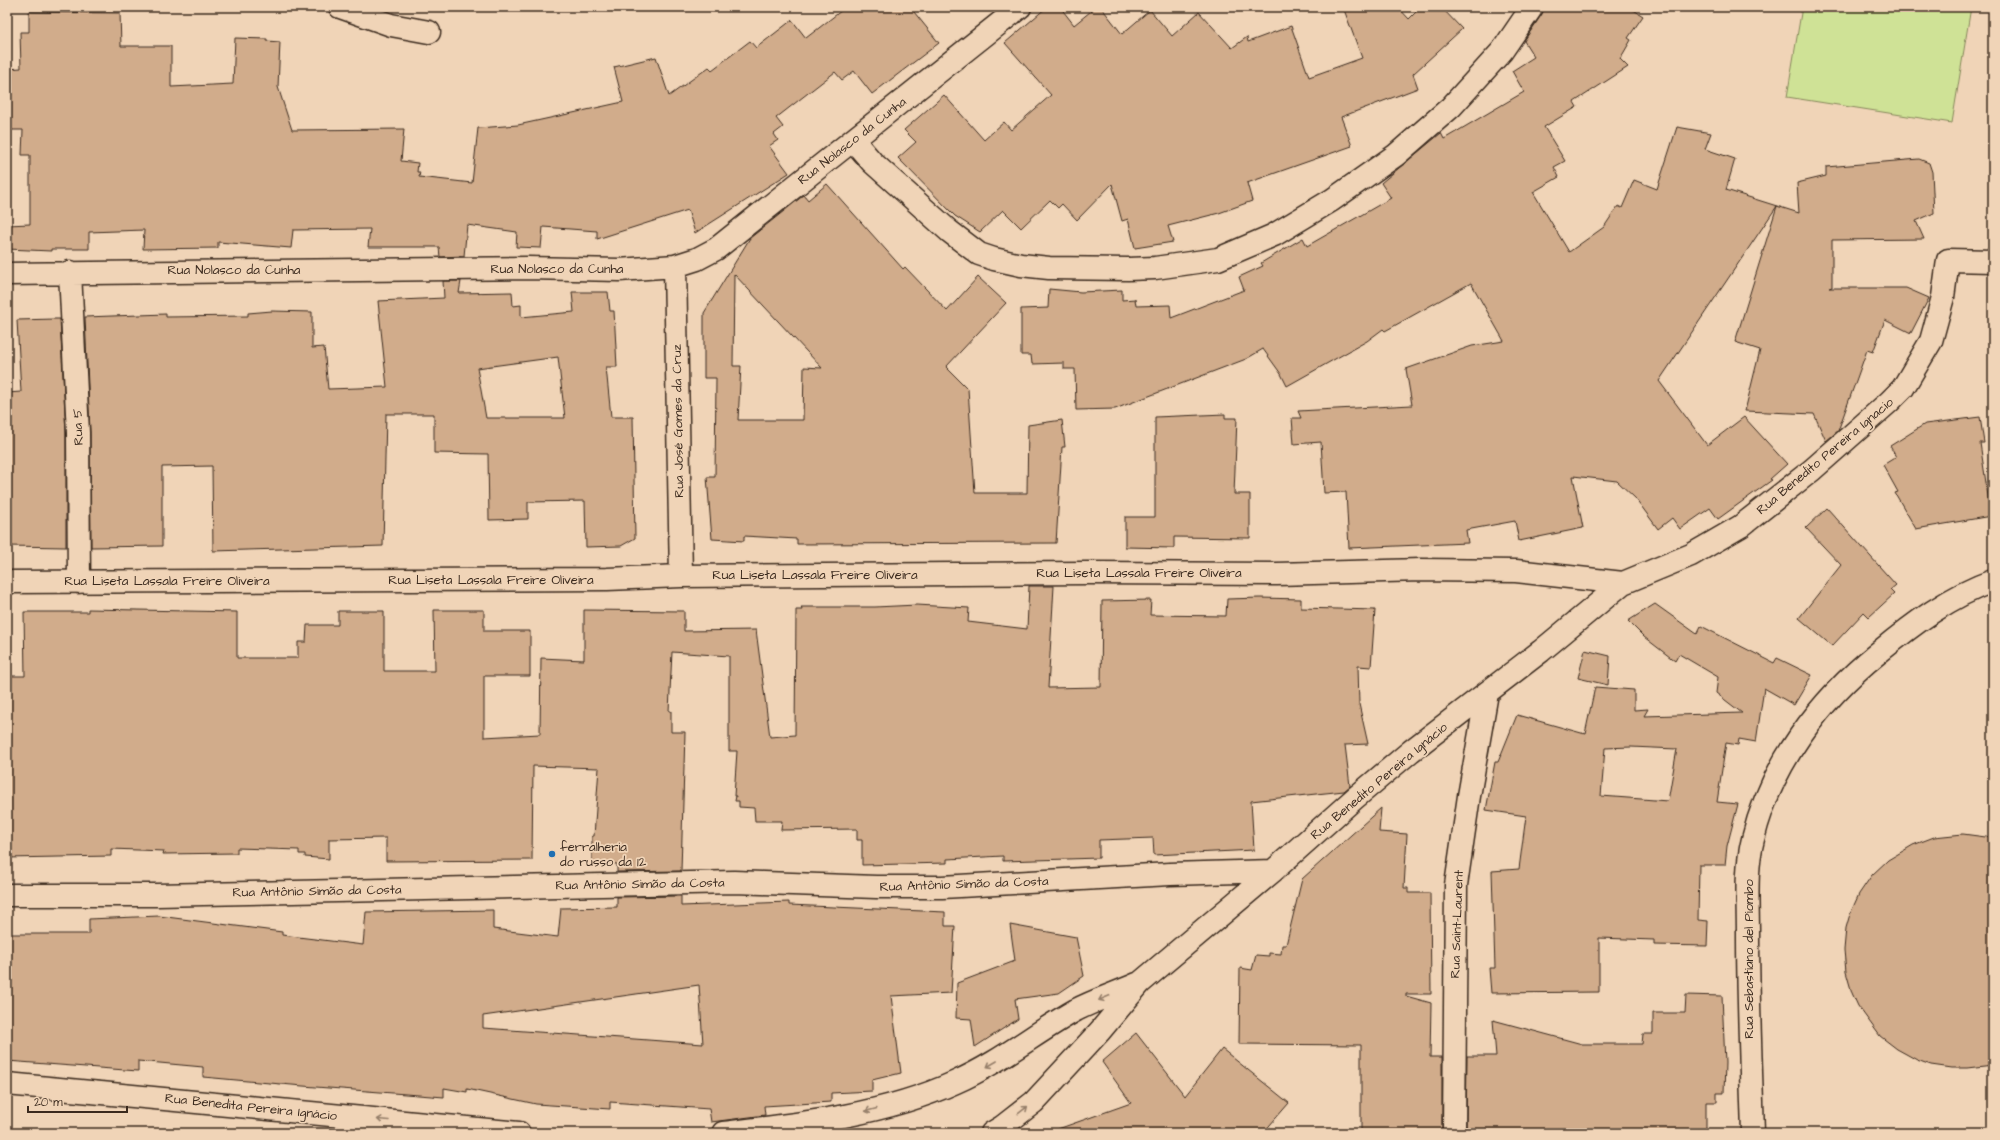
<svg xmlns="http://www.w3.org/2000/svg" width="2000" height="1140" font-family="'Architects Daughter',sans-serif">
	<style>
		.green { fill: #cfe296; stroke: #85865a }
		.building { fill: #d1ac8b; stroke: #3b2a1e; fill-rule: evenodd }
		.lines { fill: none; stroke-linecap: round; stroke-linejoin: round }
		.minor-casing { stroke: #3b2a1e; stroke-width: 25 }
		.minor { stroke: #f0d4b7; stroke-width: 22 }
		.oneway { stroke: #967f6a }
		.poi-dot { fill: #1f6fb2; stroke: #f0d4b7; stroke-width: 1.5 }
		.labels { text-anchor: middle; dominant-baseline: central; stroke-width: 3.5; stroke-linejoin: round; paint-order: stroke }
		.street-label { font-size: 13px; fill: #3b2a1e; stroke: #f0d4b7 }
		.poi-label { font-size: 13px; fill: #3b2a1e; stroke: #f0d4b7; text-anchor: start }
	</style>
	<rect width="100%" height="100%" fill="#f0d4b7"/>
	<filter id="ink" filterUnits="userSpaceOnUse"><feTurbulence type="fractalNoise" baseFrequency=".025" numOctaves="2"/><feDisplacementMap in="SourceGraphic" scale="8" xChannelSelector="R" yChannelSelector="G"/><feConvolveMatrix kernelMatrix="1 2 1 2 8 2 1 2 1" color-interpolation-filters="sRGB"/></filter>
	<g filter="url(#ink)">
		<path class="green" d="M1802,7h169l-19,116 -165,-26z"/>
		<path class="building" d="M846,7h64l29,36 -67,51 -18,-23 -12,9 -7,-8 -59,46 7,9 -9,7 4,6 -9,6 20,27 -94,60 -7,-23 -91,29v-8l-54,-4 -2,21 -25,-1 1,-15 -50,-7 -3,31 -24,1 -1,-10h-71l2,-18 -77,1 -2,18 -73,-6v6l-75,1 1,-19 -55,2v17h-38v2l-44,-2v-24l23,-1v-69h-8l1,-25h-16v-61l14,-1 -1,-36h9v-20l91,1 1,33h50v41l62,-3 2,-46 32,1v2l13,1 -2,45 14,43 112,-1 -3,32 17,2 -1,9h3l-1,5 53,6 6,-55 40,-3 105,-23 -9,-35 42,-10 13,39 40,-29 3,3 38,-29 6,7 36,-28 14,18z
			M1047,7h13l14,18 22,-18h5l21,27 28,-24 22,26 27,-24 33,36 15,-11 1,5 43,-16 18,51 53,-19 -19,-51h55l11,12 12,-12h20l21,22 -49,45 5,14 -77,29 11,29 -105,37 5,18 -33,12 -51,13 5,16 -38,6 -7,-29 -6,2 -10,-37 -35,36 -15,-16 -4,4 -8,-8 -29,28 -18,-18 -23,22 -25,-16 -57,-58 18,-16 -12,-12 40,-35 40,45 20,-18 7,8 40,-35 -46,-52z
			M1544,7h85l14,9 -15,22 3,2 -11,19 8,8 -54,35 3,5 -33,20 21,34 -11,6 5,10 -26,15 36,60 35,-25 14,-21 4,2 12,-28 23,9 20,-62 34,6 -6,16 30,10 -9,31 73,23 -2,-30 29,-7v-9l93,-8 10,4 3,9 2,41 -18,8 8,18 -92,1v47l-3,1h77l23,10 -18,35 -26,-13 -12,32 -6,-2 -29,81 -12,10 -12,-27 -69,-3 15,-61 -25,-8 42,-136 -118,175 48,64 37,-28 43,47 -17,15 2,1 -54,39 -8,-11 -30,21 -8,-11 -14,11 -22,-30 -19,-18 -44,-5 10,52 -64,13 -4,-20 -49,9 2,13 -119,5 -3,-56 -22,1 -3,-51 -27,2 -2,-26h9l-3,-7 114,-6 -6,-36 66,-23 32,-5 -33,-58 -86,48 -2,-2 -16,12 -80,45 -6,-12 -18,-25 -17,10 -131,50 -39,1 -1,-41h-11v-6l-32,1 -1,-9h-10v-46l27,-1 1,-19 32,3 41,-2v10l13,-1 1,7 34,-1 1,13 73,-28 -5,-13 24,-11 -2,-3 42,-25 4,8 84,-48 -10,-15 60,-50 3,6 80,-47 -12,-21 22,-14 -10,-16 18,-27z
			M827,184l76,85 2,-2 42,44 31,-34 28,26 -60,64 22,22 7,104h52l1,-68 34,-5 3,27h-3l-6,96 -259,1v-5l-53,-3v5l-32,-2 -5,-62h8l1,-99h-12v-65l46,-75 54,-43 4,5zM734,274l88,94 -18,-1 -1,53h-65l3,-54h-8z
			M443,281h18l-2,12 53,-1 1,14 8,-1v12l53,-5 -2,-20h36l2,19h4l3,56h-11l5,50h22l2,121 -14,8 -35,1 -1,-46 -57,1v17l-39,1 -1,-66 -54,-1v-39h-48l-3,132 -170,5 -1,-85 -50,1v79l-71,1 -1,-115 -5,-115 81,-3v3l82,-1v-3l24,-2 40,1v36l12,-1 4,42 59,-2 -9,-86 66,-3zM558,357l7,61h-79l-9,-50z
			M55,319h5l6,114v114l-59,-1v-153l14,-1 -4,-72z
			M1225,414v4h12l-3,76h16v44l-76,-1v11l-49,-1v-30h30v-100z
			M1980,417l4,26h-4l11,73 -75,13 -21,-36 3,-1 -15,-27 13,-8 -6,-11 35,-22z
			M1827,508l69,77 -6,5 4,4 -25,23 -5,-5 -32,34 -33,-28 42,-53 -35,-37z
			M1029,586h25l-6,102 53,-1 1,-86 49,-1 -1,15 76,1 1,-17 33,-1 41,1v9l74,2 -4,57 -13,-1 1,38 9,40 -23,1 5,41 -6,5 -93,10 3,49 -100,5 -1,-17 -54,2v18l-96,3v-5l-56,3v4l-85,2v-25h-5v-11l-76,1 1,-9h-27l-1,-13 -15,-1v-6h-4l1,-5h-2l3,-45h-8v-95l-57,-4 -3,59h2v21h14l-4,139 -64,1v-8l-25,-1v-27h2l5,-68 -66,-2 -1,94 -146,1v-23l-57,1v20l-24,-2v-3h-6v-4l-62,-2v5l-74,1 1,-3 -53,-2v7l-104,2 1,-182h17l-1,-64h64v-3l149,3v46h61v-16h8l1,-17h31v-14h46v60h51l-1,-61h50v21h46v45h-46v61l56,-3 1,-76 43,2v-50l100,1v20l72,-1 14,107 25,-2 1,-125h6l-1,-3h74l42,-2 52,3 -1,14 59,7z
			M1655,604l42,30 4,-8 73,37 3,-5 35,17 -18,30 -30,-17 -8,54 -17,-3 -1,6 -12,-2 -9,59 21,2 -11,42 -2,19h-26l-1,55 10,1 -1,25 -53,-1v-5l-55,-2v54l-108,1 -2,-25h6l-3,-97 27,-2 7,-53 -40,-6 9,-48h3l19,-47 68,19 10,-47 39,3v20l14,-1 -4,7 98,-3 -26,-20 2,-16 -39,-23 -4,7 -31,-24 -16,-16zM1631,747l46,2 -9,52 -67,-5 4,-48z
			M1585,650l25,6 -2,29 -30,-7z
			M1381,808l-2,24 28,2 -3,54h4v5h22l1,101h-25v2l25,7 -1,54h12v76h-81v-88l-122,-1 1,-76 12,2 4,-15 13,1v-3l12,1 1,-9h4l16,-66z
			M1963,834l30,4v227l-26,3h-15l-21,-3 -14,-5 -20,-11 -17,-13 -22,-30 -6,-13 -6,-21 -2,-22 2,-22 4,-14 9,-20 13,-19 16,-15 25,-15 21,-8z
			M681,896v10l108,-4v3l156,7v14h10l-4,67 -60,3 10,77 -29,7v11l-41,2v9l-67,4 1,9 -54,7 -2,-13 -99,-7v7l-74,-5 -69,-15v3l-23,-4v9l-141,-11 -100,-9v-10l-65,-6v10l-131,-10v-127h82v-15l70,-3 123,16v3l81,10 3,-33 127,-2v19l65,8 3,-29 56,-1v-10zM699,985l4,59 -220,-16v-12z
			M1010,925l66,12 8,39 -25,17 -44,6 3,20 -43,28 -4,-28 -15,-1 1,-35 58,-22z
			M1686,995l36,1 3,67 -1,30h-7v9h-11v31h-240l1,-77h29l-3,-36 89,24h60l1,-10h10v-21h32z
			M1136,1033l49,63 37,-47 67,54 -26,30h-205v-4l73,-26 -29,-41z"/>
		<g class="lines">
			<defs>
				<path id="minor" d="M340,7l51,18 38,7
					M853,140l19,22 77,69 30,23 15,5 27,6 28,3 79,1 27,-1 63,-9 56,-24 58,-35 64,-45 55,-48 51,-56 30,-44
					M675,266l6,310
					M70,272l8,161 1,149
					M7,274l521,-6 91,2 56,-4 22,-7 19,-10 304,-242
					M7,582l600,-3 74,-3 408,-3 188,1 144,-4 95,1 107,12
					M7,895h150l577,-13 142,5h66l228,-13 103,-3
					M7,1084l512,49
					M723,1133c78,-9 161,-18 233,-51 43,-19 79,-49 120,-72 19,-10 41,-17 61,-26
					M992,1133l10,-6 32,-25 66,-71 40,-48 133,-112 82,-73 56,-47 130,-100 82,-68 68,-28 50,-29 71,-56 77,-68 14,-14 28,-47 12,-44 5,-37 45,1
					M1454,1133l2,-248 13,-89 18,-103
					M1753,1133c-2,-66 -5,-132 -5,-199 0,-31 -3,-64 5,-95 18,-75 67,-139 125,-186 35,-29 72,-57 115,-72"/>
			</defs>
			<use href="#minor" class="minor-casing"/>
			<use href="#minor" class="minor"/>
		</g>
		<defs><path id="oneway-shaft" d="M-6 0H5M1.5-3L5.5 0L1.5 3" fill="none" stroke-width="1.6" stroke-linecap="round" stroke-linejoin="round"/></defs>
		<g class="oneway">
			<use href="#oneway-shaft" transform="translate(1104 998) rotate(157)"/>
			<use href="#oneway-shaft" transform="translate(992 1064) rotate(150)"/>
			<use href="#oneway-shaft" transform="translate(871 1110) rotate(166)"/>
			<use href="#oneway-shaft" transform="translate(1023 1110) rotate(-38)"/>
			<use href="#oneway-shaft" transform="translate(383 1120) rotate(-175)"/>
		</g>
	</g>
	<circle class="poi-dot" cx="552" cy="854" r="4"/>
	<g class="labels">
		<g class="street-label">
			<text transform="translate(852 141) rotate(-38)">Rua Nolasco da Cunha</text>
			<text x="557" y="269">Rua Nolasco da Cunha</text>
			<text x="234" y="270">Rua Nolasco da Cunha</text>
			<text transform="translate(678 421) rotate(-91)">Rua José Gomes da Cruz</text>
			<text transform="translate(78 427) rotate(-92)">Rua 5</text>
			<text transform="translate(1825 456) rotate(-40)">Rua Benedito Pereira Ignacio</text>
			<text x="1139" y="573">Rua Liseta Lassala Freire Oliveira</text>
			<text x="815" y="575">Rua Liseta Lassala Freire Oliveira</text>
			<text x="491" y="580">Rua Liseta Lassala Freire Oliveira</text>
			<text x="167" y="581">Rua Liseta Lassala Freire Oliveira</text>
			<text transform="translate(1379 781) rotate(-40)">Rua Benedito Pereira Ignácio</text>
			<text transform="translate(640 884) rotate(-1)">Rua Antônio Simão da Costa</text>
			<text transform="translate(964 884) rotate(-2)">Rua Antônio Simão da Costa</text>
			<text transform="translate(317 891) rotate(-1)">Rua Antônio Simão da Costa</text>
			<text transform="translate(1457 924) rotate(-88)">Rua Saint-Laurent</text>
			<text transform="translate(1749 959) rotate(-90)">Rua Sebastiano del Piombo</text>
			<text transform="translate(251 1107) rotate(6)">Rua Benedita Pereira Ignácio</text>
		</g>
		<g class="poi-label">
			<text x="560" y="847">ferralheria<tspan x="560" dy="15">do russo da 12</tspan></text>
		</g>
	</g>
	<rect width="2000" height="1140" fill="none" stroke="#f0d4b7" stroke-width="24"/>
	<rect x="12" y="12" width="1976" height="1116" fill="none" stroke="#3b2a1e" stroke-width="1.5" filter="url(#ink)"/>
	<path d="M28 1106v6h99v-6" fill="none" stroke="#3b2a1e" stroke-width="2"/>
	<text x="34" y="1106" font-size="12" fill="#3b2a1e" stroke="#f0d4b7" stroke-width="3" paint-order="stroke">20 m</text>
</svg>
